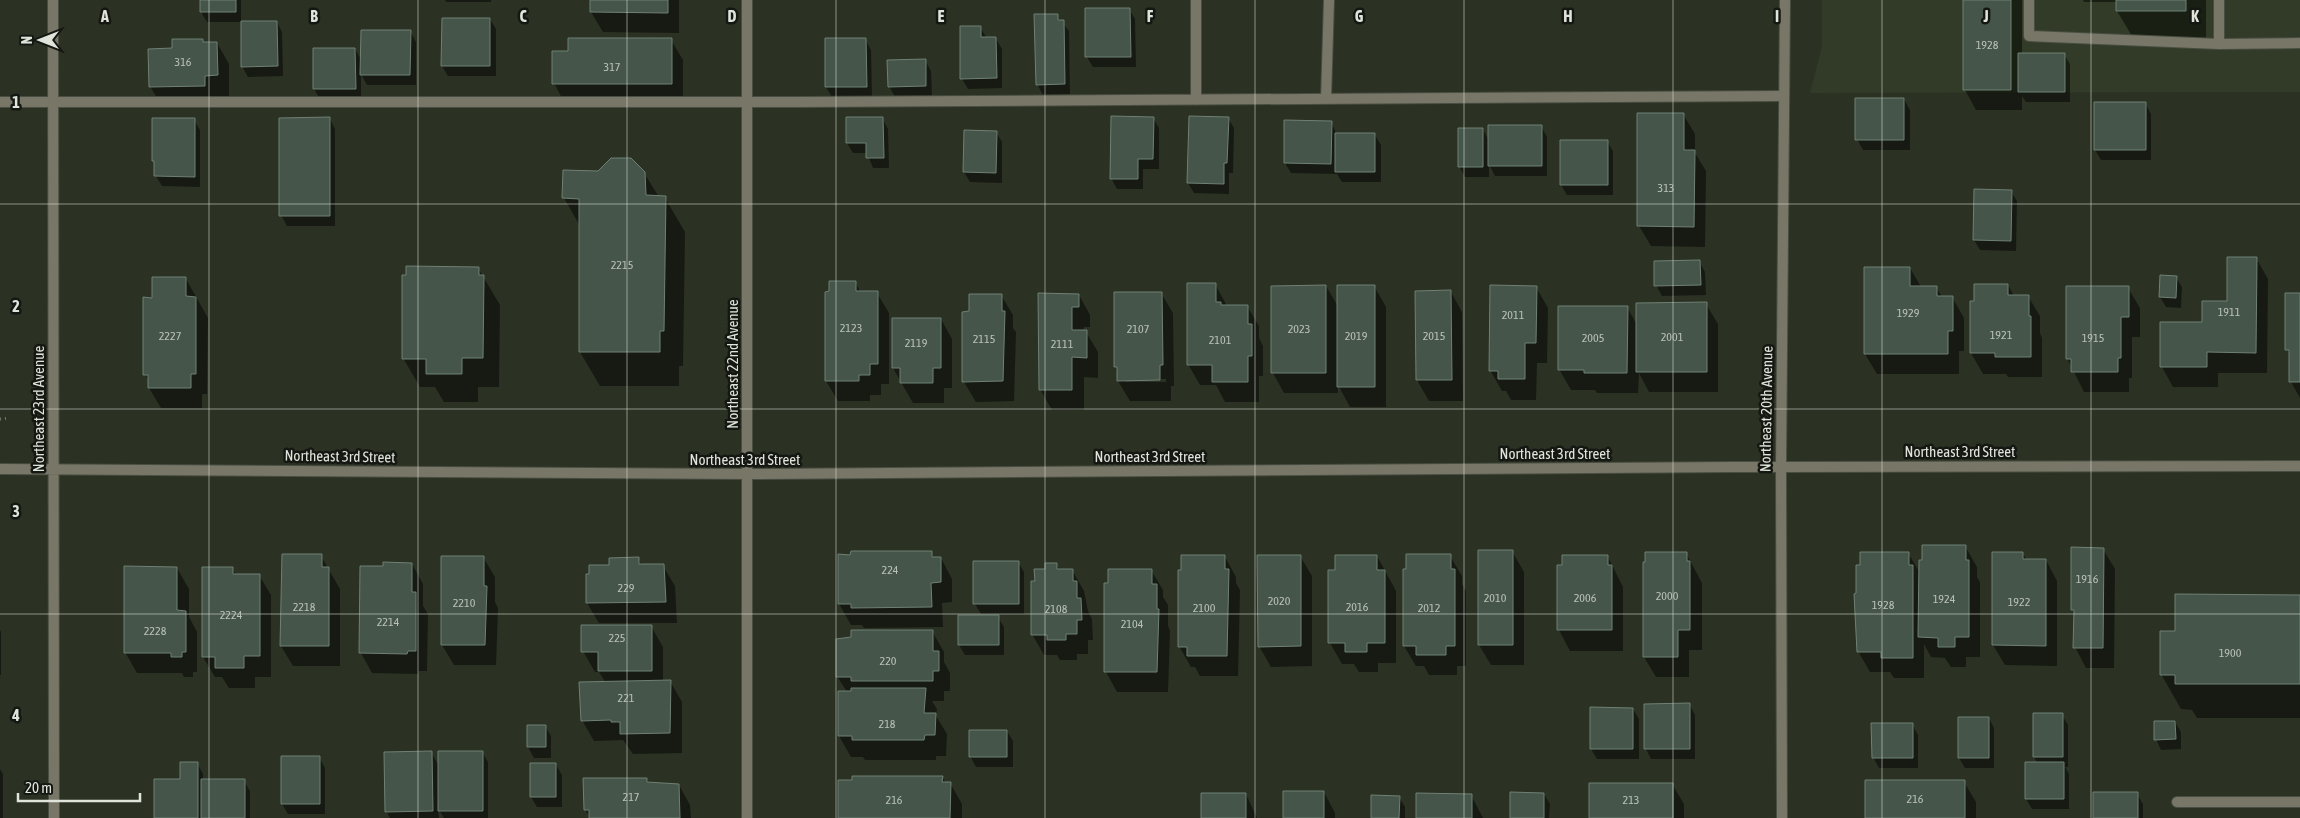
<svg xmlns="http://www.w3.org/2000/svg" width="2300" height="818" font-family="'Asap Condensed',sans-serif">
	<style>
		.built { fill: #313b27 }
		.shadow { fill: #0007; fill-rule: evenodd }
		.building { fill: #45554a; stroke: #6f8074 }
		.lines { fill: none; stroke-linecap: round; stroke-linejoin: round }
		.lane-casing { stroke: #484e41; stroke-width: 12 }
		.street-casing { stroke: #484e41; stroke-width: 12 }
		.path { stroke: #72786c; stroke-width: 3; stroke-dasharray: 1 4; stroke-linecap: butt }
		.lane { stroke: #787667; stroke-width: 10 }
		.street { stroke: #787667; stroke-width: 10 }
		.grid { fill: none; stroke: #e0e5dc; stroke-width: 1; stroke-opacity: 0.55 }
		.labels { text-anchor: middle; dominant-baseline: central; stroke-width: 5; stroke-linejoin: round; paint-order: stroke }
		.number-label { font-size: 12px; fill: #b9c1b8 }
		.street-label { font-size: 15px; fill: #e0e5dc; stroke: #151812 }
		.grid-label { font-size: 16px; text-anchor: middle; font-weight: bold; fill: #e0e5dc; stroke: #151812; stroke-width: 5; stroke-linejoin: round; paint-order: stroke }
	</style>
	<rect width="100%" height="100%" fill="#2b3123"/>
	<path class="built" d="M1822,0h478v92l-490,1 12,-47z"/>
	<path class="shadow" d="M201,0h40v22h-34l-6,-10z
		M445,0h46v2h-45z
		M591,0h88v33l-76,-1 -12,-20z
		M1965,0h57v54h42l6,10v38h-44l-4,-6v14h-46l-11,-20z
		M2083,0h123v46h-68l-21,-35v-9h-33z
		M1129,9l6,10 1,48h-43l-6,-10z
		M1057,16l12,15 1,63 -27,1 -6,-11z
		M490,19l6,10v47h-48l-6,-10z
		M277,22l5,10 1,44 -35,1 -6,-11z
		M980,27l6,10 10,2 6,10v39l-34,1 -6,-10z
		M410,31l6,11v43h-49l-6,-11v25h-41l-6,-10v-40h41l7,12z
		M865,39l6,11 1,47h-40l-6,-10z
		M671,40l12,20v44h-118l-11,-21 15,-31z
		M203,41l1,2h13l12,21v32h-13v10l-54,1 -12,-21 23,-37z
		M925,60l6,11 1,25 -37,1 -6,-11z
		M1904,99l6,11v40h-47l-6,-11z
		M2145,103l6,11v46h-50l-6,-10z
		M1683,114l12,20v19l11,18 -1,76 -54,-1 -12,-20z
		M1190,117l38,1 6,10 -1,45h-4v21l-35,-1 -6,-10z
		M882,118l6,11 1,39h-16l-6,-15h-14l-6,-10z
		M1153,118l6,10v41h-16v20h-26l-6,-11z
		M330,119l5,10v97h-48l-6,-11z
		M194,120l6,10v57l-38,-1 -6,-10v-10l-3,-5z
		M1331,122l6,13h38l6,10v37h-39l-5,-8 -46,-1 -6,-10z
		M1541,126l6,11v39h-52l-6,-12v13h-24l-6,-11 24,-37 6,12z
		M996,132l6,10v41l-32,-1 -6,-10z
		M1607,141l6,10v44h-46l-6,-10z
		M644,173l15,24 6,1 20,34 -2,134h-4v20h-79l-20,-34v-126l-16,-28z
		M2011,191l6,10 -1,50 -36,-1 -6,-10z
		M2256,258l12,21 -1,94h-49v14h-45l-11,-20 41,-44 25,-20z
		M1699,261l6,11 1,23 -44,1 -6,-11z
		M478,268l22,37 -1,82h-21v15h-34l-9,-15h-15l-17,-29z
		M1910,268l11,19h15l6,10h10l12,21v33h-5v23h-82l-12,-20z
		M2176,277l6,10 -1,21 -15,-1 -6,-10z
		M186,279l22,39 -1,76h-5v14h-41l-12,-20v-7l-4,-7 8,-75z
		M855,282l6,11h16l12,20v71h-8v11h-11v6h-32l-12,-20v-88z
		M1215,284l12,22h20l12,20v12l4,8v30h-4v26h-34l-9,-17h-16l-12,-21z
		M2008,285l6,11h14l12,20v17l2,5v39h-34l-2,-3h-23l-12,-21v-50z
		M1326,286l13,22 35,-22 12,21v100h-36l-12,-22v8h-54l-11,-20z
		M1536,287l12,21 -1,55h-10l-1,37h-25l-5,-9h-4l-12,-21z
		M2128,288l12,20v29h-8v41h-3v14h-45l-17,-34z
		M1417,292h34l11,20 1,89h-34l-12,-21z
		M1161,293l12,20 1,73h-3v15h-41l-12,-20v-10l-3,-4zM1166,379v3h-41v-2z
		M1039,294l40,1 11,20v12h-6l-1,5h3l12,20v26l-14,-1v33h-32l-12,-21z
		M2300,294v104l-9,-16v-26l-4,-7z
		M1001,295l12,20v13l3,4 -2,69 -38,1 -12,-20 6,-70z
		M1706,304l12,20v68h-69l-10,-19 -1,20h-41l-2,-3h-24l-12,-21 68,-62 10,18z
		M893,319h48l11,20v49h-8v15h-31l-20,-35z
		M1965,546l12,21v10l3,5v75h-14v10h-15l-6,-9 -14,-1 -7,-13v34h-30l-4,-6h-20l-12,-21 50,-98 12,20z
		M2103,549l12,20 -1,99h-28l-11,-21v-32l-3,-6z
		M1512,551l12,21v93h-33l-12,-20v-93z
		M931,553l3,5h7l11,21v23l-10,1 1,24 -79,1 -2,-3h-11l-12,-21v-48z
		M1686,553l16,30v67h-13v27h-33l-12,-20z
		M1993,553h29l5,7h19l11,21v85l-52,-1 -12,-20z
		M321,556l19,33v77h-47l-12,-20v-77z
		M1300,556l12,20v90l-41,1 -12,-21z
		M1377,556l19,35v72h-18v9h-19l-5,-8h-12l-12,-21v-72h6z
		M1450,556l12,20v8l4,7v75h-9v9h-28l-5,-9h-8l-12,-20 3,-75z
		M442,557h41l12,20v25l3,6 -2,57h-42l-12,-20z
		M1225,557l11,20v6l4,7 -2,86h-38l-5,-9h-4l-12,-21z
		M1608,557l15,30v64h-53l-11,-21v-64z
		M638,558l4,8h21l12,20 2,37h-78l-12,-20 23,-37z
		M1018,562l6,10v42h-43l-6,-10z
		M412,564l11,20v22l5,8 -1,57h-8l-1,3 -46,-1 -11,-20 23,-85z
		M1056,564l4,6h12l12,21 4,20 4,8 1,21h-5v14h-11v6h-17l-3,-5h-13l-12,-21 4,-52z
		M177,568l12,21v28l8,15v40h-4v5h-9l-2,-4h-45l-12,-21z
		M232,568l4,7h23l12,20v82h-16v11h-26l-7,-11h-7l-12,-20z
		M1151,570l12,20v7l5,8v21l2,5 -2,61h-51l-11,-20z
		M2300,596v122h-103l-5,-8 -11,-1 -20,-35 15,-42z
		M998,617l6,10v28h-39l-6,-10z
		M651,626l12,21v34h7l12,21v51l-49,1 -10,-14 -29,1 -12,-21 24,-37 -7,-11h-4l-12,-21z
		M0,630l1,2v43h-1z
		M932,631l12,21v10l6,11v18h-6v10h-12l5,8 -1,7 11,18 -1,22h-10v4h-71l-2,-3h-12l-12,-21v-44h8l-10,-16z
		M1689,704l6,11v44h-44l-5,-10z
		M1591,708l42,1 6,10v40h-42l-6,-10z
		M2062,715l6,10v42h-3l4,7v35h-37l-6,-10 12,-35 -4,-7z
		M1989,718l5,10v40h-29l-6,-10z
		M2175,722l6,10v17l-20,1 -5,-11z
		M1912,724l6,11v33h-39l-6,-11z
		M528,726h17l6,10v22h-17l-6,-11z
		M1007,731l6,10v26h-37l-6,-11z
		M431,752l8,14 43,-14 6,10v56h-44l-6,-10 1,10h-49l-4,-7z
		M319,757l6,11v46h-37l-6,-10z
		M197,763l6,11v7h41l6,10v27h-95l26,-38z
		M556,765l6,10v32h-25l-6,-10z
		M0,769l3,5v44h-3z
		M942,777l4,6h4l12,21v14h-123z
		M647,779l2,4 30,2 11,20 1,13h-101l-5,-9z
		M1964,782l12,20v16h-109z
		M1672,784l12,20v14h-94z
		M1324,792l11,21v5h-51z
		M1246,794l11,24h-55z
		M1544,794l6,10 -1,14h-38z
		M2137,794l6,10v14h-49z
		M1471,795l12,23h-66z
		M1399,797l6,10v11h-32z"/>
	<path class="building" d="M200,0h36v12h-36z
		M590,0h78v13l-78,-1z
		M1963,0h48v90h-48z
		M2116,0h70v11h-70z
		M1085,8h45l1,49h-46z
		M1034,14h24v6h6l1,64 -29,1z
		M442,18h48v48h-49z
		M241,21h36l1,45 -37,1z
		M960,26h21v11h15l1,41 -37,1z
		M361,30h50l-1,45h-50z
		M568,38h104v46h-120v-33h16z
		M825,38h41l1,49h-42z
		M172,39h31v3h14l1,33 -13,1v10l-56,1 -1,-38 24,-1z
		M313,48h42l1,41h-43z
		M2018,53h47v39h-47z
		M926,59v27l-38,1 -1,-27z
		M1855,98h49v42h-49z
		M2094,102h52v48h-52z
		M1637,113h47v37h11l-1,77 -57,-1z
		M1111,116l43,1 -1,42h-15v20h-28z
		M1189,116l40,1 -2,46h-3v21l-37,-1z
		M330,117v99h-51v-98z
		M846,117h37l1,41h-18v-15h-20z
		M152,118h43v59l-41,-1v-15h-2z
		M1284,120l48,1 -1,43 -47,-1z
		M1488,125h54v41h-54z
		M1458,128h25v39h-25z
		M964,130l33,1 -1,42 -33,-1z
		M1335,133h40v39h-40z
		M1560,140h48v45h-48z
		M611,158h20l14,14 1,23 20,1 -2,135h-4v21h-81v-153l-17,-1 1,-28 35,1z
		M1974,189l38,1 -1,51 -38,-1z
		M2227,257h30l-1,96 -49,-1v15h-47v-45h42v-21h25z
		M1700,260l1,25 -47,1v-25z
		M406,266l73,1v8h5l-1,83h-21v16h-36v-15h-24v-84h4z
		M1864,267h46v19h27v10h16v35h-5v23h-84z
		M2160,275l17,1 -1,22 -17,-1z
		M152,277h34v19l10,1v77h-5v14h-43v-13h-5v-78l9,1z
		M829,281h27v10h22v73h-8v11h-11v6h-34v-89l4,-1z
		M1187,283h29v19h5v3h27v19h4v32h-4v26h-36v-17h-25z
		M1974,284h34v11h21v21h2v41h-36v-4h-25v-52h4z
		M1326,285v88h-55v-87z
		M1337,285h38v102h-38z
		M1490,285l47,1 -1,57h-11v36h-27v-8h-9z
		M2066,286h63v31h-8v41h-3v14h-47v-13h-5z
		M1451,290l1,90h-36l-1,-89z
		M1114,292h48l1,73h-3v15l-43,1v-14h-3z
		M1038,293l41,1v13h-7v23h15v28l-15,-1v33h-33z
		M2285,293h15v89h-11v-32h-4z
		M969,294h33v17h3l-2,70 -41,1v-70l7,-1z
		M1707,302v70h-71v-69z
		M1558,306h70l-1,67h-43v-3h-26z
		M892,318h49v50h-8v15h-33v-15h-8z
		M1922,545h44v15h3v77h-14v10h-17v-9l-20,-1 1,-77h3z
		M2071,547l33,1 -1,100h-30l1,-38h-3z
		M1478,550h35v95h-35z
		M851,551h81v6h9v25l-10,1 1,24 -81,1v-4h-13v-50l12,1z
		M1645,552h42v9h3v69h-12v27h-35v-95h2z
		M1860,552h49v13h4v93h-32v-6h-24l-3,-58 2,-1v-28h4z
		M1992,552h31v7h23v87l-54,-1z
		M282,554h40v13h7v79h-49z
		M1406,554h45v15h4v77h-9v9h-30v-9h-13v-77h3z
		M1181,555h44v14h4l-2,87h-40v-9h-9v-77h3z
		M1257,555h44v91l-43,1z
		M1335,555h42v15h8v73h-18v9h-22v-9h-17v-73h7z
		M1562,555h46v10h4v65h-55v-65h5z
		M441,556h43v30h3l-2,59h-44z
		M639,557v7h25l2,38 -80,1v-29h3v-9h20v-7z
		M973,561h46v43h-46z
		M383,562l29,1v29h4v59h-8l-1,3 -48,-1 1,-87h23z
		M1045,563h12v6h16v12h4v17h4l1,22h-5v14h-11v6h-19v-5h-16v-54h4l-1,-12h11z
		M124,566l53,1v43l9,1v41h-4v5h-11v-4h-47z
		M202,567h31v7h27v82h-16v12h-29v-11h-13z
		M1108,569h44v15h5v25h2l-2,63h-53v-89h4z
		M2175,594l125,1v89h-125v-9h-15v-44h15z
		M958,615h41v30h-41z
		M581,625h71v46h-54v-19h-17z
		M851,630h82v21h6v20h-6v10h-82v-4h-15v-38l15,-2z
		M671,680l-1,53 -50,1v-12h-9v-2l-30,1 -2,-39z
		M851,688h75l-2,25h12l-1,22h-10l-1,5h-72v-4h-14v-45h13z
		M1690,703v46h-46v-45z
		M1590,707l43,1v41h-43z
		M2033,713h30v44h-30z
		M1958,717h31v41h-31z
		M2154,721h21l1,18 -22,1z
		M1871,723h42v35h-41z
		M527,725h19v22h-19z
		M969,730h38v27h-38z
		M432,751l1,60 -48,1 -1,-60z
		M438,751h45v60h-45z
		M281,756h39v48h-39z
		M180,762h18v56h-44v-39h26z
		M2025,762h39v37h-39z
		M530,763h26v34h-26z
		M852,776h91l-1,6h9l-1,36h-112v-38h14z
		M583,778h64v4l32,2 1,34h-91v-8h-5z
		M201,779h44v39h-44z
		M1865,780h100v38h-100z
		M1589,783h84v35h-84z
		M1283,791h41v27h-41z
		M1510,792l34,1v25h-34z
		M2093,792h45v26h-45z
		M1201,793h45v25h-45z
		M1416,793l56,1v24h-56z
		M1371,795l29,1 -1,22h-28z"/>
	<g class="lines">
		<defs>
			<path id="lane" d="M1196,0v100
				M2029,0v36l190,8
				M2219,0v44l81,-1
				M1326,99l3,-99
				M0,102h799l985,-6
				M2177,802h123"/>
			<path id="street" d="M53,0l1,818
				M0,469l747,5 987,-7 566,-1
				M747,818v-818
				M1782,818l-1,-351 4,-467"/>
		</defs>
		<use href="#lane" class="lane-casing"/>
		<use href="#street" class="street-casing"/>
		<path class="path" d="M0,419l10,-1"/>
		<use href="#lane" class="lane"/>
		<use href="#street" class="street"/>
	</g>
	<path class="grid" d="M209,0v818M418,0v818M627,0v818M836,0v818M1045,0v818M1255,0v818M1464,0v818M1673,0v818M1882,0v818M2091,0v818M0,204h2300M0,409h2300M0,614h2300"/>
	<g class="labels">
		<g class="number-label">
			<text x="1987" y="45">1928</text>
			<text x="183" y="62">316</text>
			<text x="612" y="67">317</text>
			<text x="1666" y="188">313</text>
			<text x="622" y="265">2215</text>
			<text x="2229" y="312">1911</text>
			<text x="1908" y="313">1929</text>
			<text x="1513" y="315">2011</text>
			<text x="851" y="328">2123</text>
			<text x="1138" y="329">2107</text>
			<text x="1299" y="329">2023</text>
			<text x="2001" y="335">1921</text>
			<text x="170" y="336">2227</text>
			<text x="1356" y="336">2019</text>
			<text x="1434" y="336">2015</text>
			<text x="1672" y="337">2001</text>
			<text x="1593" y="338">2005</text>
			<text x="2093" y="338">1915</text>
			<text x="984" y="339">2115</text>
			<text x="1220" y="340">2101</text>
			<text x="916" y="343">2119</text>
			<text x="1062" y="344">2111</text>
			<text x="890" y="570">224</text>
			<text x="2087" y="579">1916</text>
			<text x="626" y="588">229</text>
			<text x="1667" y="596">2000</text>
			<text x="1495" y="598">2010</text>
			<text x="1585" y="598">2006</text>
			<text x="1944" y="599">1924</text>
			<text x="1279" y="601">2020</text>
			<text x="2019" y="602">1922</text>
			<text x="464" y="603">2210</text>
			<text x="1883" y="605">1928</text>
			<text x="304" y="607">2218</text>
			<text x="1357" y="607">2016</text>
			<text x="1204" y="608">2100</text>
			<text x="1429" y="608">2012</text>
			<text x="1056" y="609">2108</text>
			<text x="231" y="615">2224</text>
			<text x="388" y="622">2214</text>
			<text x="1132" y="624">2104</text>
			<text x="155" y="631">2228</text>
			<text x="617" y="638">225</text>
			<text x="2230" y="653">1900</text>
			<text x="888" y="661">220</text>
			<text x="626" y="698">221</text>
			<text x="887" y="724">218</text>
			<text x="631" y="797">217</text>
			<text x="1915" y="799">216</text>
			<text x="894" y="800">216</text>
			<text x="1631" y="800">213</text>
		</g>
		<g class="street-label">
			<text transform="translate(732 364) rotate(-90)">Northeast 22nd Avenue</text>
			<text transform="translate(38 409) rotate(-90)">Northeast 23rd Avenue</text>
			<text transform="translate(1766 409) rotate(-89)">Northeast 20th Avenue</text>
			<text x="1960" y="451">Northeast 3rd Street</text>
			<text x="1555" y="453">Northeast 3rd Street</text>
			<text transform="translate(340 456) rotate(1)">Northeast 3rd Street</text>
			<text x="1150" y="456">Northeast 3rd Street</text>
			<text x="745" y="459">Northeast 3rd Street</text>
		</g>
	</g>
	<g class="grid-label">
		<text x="105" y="22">A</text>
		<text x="314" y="22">B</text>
		<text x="523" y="22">C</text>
		<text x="732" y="22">D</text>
		<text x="941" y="22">E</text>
		<text x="1150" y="22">F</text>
		<text x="1359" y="22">G</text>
		<text x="1568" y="22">H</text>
		<text x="1777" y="22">I</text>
		<text x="1986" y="22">J</text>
		<text x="2195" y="22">K</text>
		<text x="16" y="108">1</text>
		<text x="16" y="312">2</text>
		<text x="16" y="517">3</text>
		<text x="16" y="721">4</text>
	</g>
	<g transform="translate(40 40) rotate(270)" stroke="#151812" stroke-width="4" paint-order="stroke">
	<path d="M0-4L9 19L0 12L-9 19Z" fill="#e0e5dc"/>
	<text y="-8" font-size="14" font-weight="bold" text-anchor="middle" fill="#e0e5dc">N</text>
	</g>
	<path d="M18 793v8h122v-8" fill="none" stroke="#e0e5dc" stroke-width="2.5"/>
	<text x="25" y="793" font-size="15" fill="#e0e5dc" stroke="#151812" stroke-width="4" paint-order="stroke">20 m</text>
</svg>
